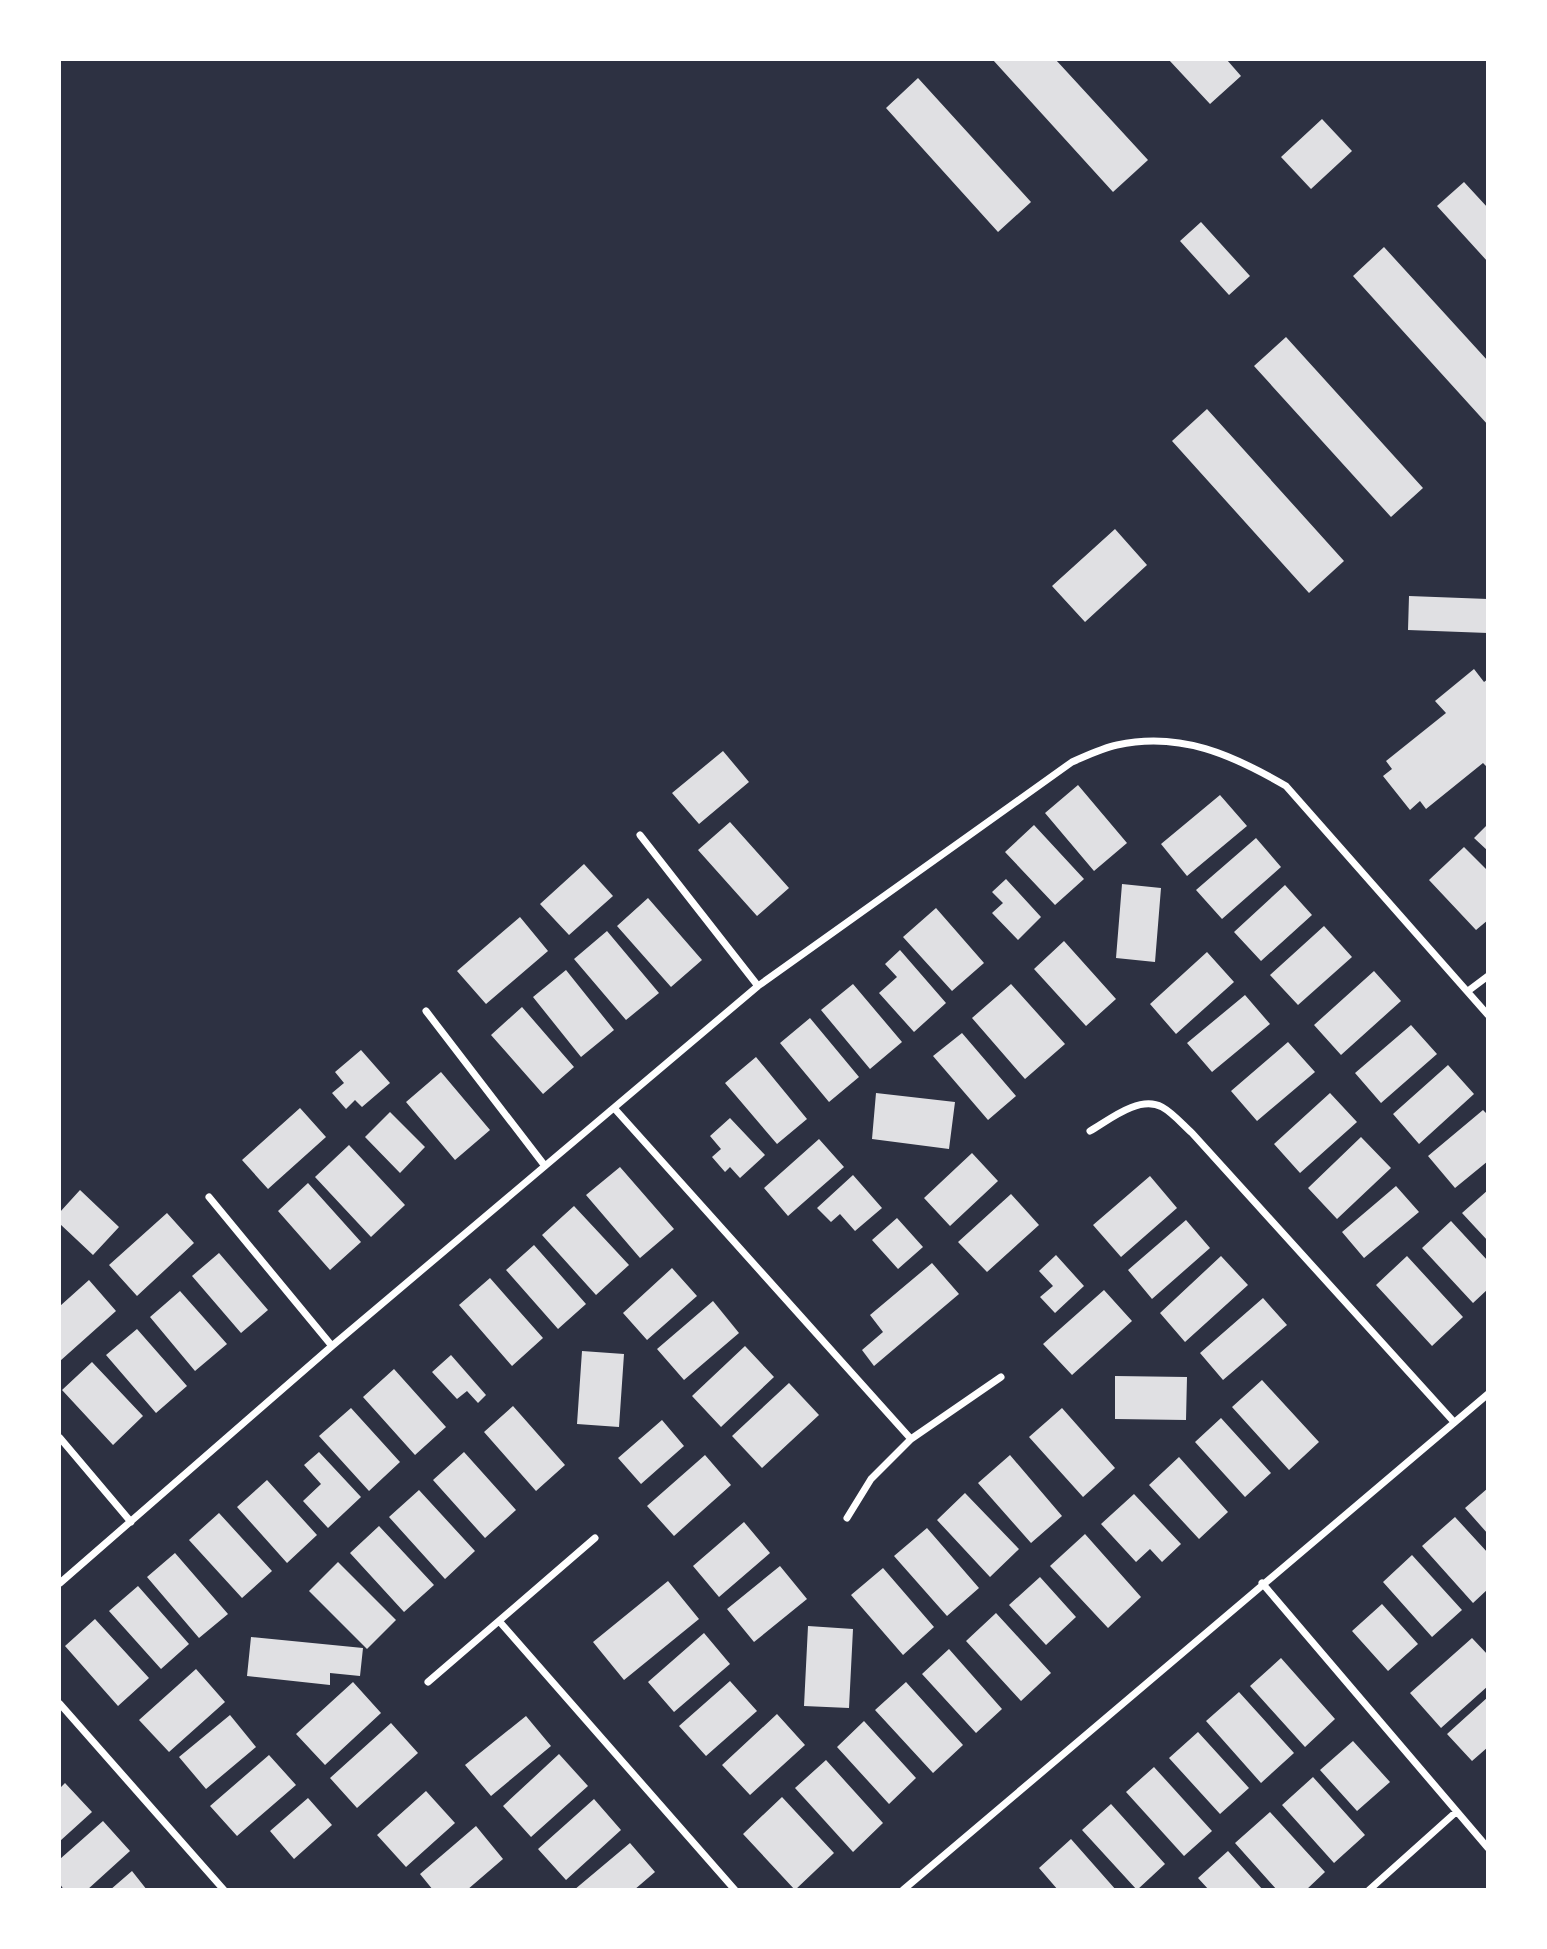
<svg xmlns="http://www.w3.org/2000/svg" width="1547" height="1949" font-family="'Public Sans',sans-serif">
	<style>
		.building { fill: #e0e0e3 }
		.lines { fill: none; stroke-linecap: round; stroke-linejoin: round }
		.minor { stroke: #fff; stroke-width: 7 }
	</style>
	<rect width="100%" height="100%" fill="#2d3142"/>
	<path class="building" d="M993,60h63l92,100 -35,32z
		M1169,60h58l14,16 -31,28z
		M918,78l113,124 -33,30 -112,-124z
		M1322,119l30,32 -41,38 -30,-32z
		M1464,182l24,26v54l-51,-56z
		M1201,222l49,54 -21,19 -49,-54z
		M1384,247l104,114v64l-135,-149z
		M1286,337l137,151 -32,29 -137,-151z
		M1207,409l137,152 -35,32 -137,-152z
		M1115,529l32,36 -62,57 -33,-36z
		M1409,596l79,3v34l-80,-3z
		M1474,669l10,13 4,-3v89l-5,-5 -57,46 -6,-8 -10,9 -27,-34 9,-7 -6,-8 60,-48 -11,-12z
		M723,751l26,31 -50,42 -27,-31z
		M1078,785l49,58 -33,28 -49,-58z
		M1220,795l27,31 -60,50 -26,-32z
		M730,822l59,66 -32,28 -59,-66z
		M1488,824v27l-14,-13z
		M1034,825l50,54 -29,26 -50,-53z
		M1256,838l25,29 -59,52 -26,-29z
		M1464,847l24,24v49l-12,10 -47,-50z
		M584,864l29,32 -44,39 -29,-31z
		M1006,879l35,38 -23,23 -26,-27 11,-10 -11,-11z
		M1122,884l39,4 -6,74 -39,-4z
		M1285,885l27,30 -51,46 -27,-29z
		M648,898l54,62 -31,27 -54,-61z
		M936,908l48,55 -32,28 -49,-54z
		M520,917l28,34 -62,53 -29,-33z
		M1324,926l28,31 -54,48 -28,-30z
		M607,931l52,62 -33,27 -52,-61z
		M1064,941l52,58 -30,27 -52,-57z
		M900,950l46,53 -32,29 -35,-39 18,-16 -12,-13z
		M1207,952l27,30 -58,52 -26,-30z
		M566,970l48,60 -33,27 -48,-60z
		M1374,971l27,30 -60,54 -27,-30z
		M853,984l49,58 -32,27 -49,-59z
		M1011,984l54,60 -40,35 -53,-61z
		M1245,995l25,29 -58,48 -25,-29z
		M522,1007l52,60 -31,27 -52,-59z
		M810,1018l49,59 -30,25 -49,-59z
		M1411,1025l26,29 -56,49 -26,-30z
		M962,1033l54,63 -28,24 -55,-64z
		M1288,1042l27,30 -58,49 -26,-30z
		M361,1050l29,33 -28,24 -7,-7 -9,9 -14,-16 12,-10 -9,-11z
		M756,1057l51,62 -30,25 -52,-61z
		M1448,1065l26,29 -55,50 -26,-30z
		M441,1072l49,58 -35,30 -49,-58z
		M876,1093l79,9 -6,47 -77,-10z
		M1330,1093l27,29 -57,51 -26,-29z
		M300,1108l26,29 -58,52 -26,-29z
		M1483,1110l5,5v46l-33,27 -27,-32z
		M390,1112l35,35 -25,26 -35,-36z
		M730,1118l35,37 -25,23 -10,-11 -5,5 -13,-15 9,-8 -11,-13z
		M1361,1137l30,31 -54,51 -29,-31z
		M819,1139l25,28 -56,49 -24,-28z
		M349,1145l56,60 -34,32 -56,-60z
		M972,1153l26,28 -48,45 -26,-28z
		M620,1167l54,62 -34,29 -54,-63z
		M853,1175l29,33 -27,23 -15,-17 -9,8 -14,-14z
		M1150,1176l27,32 -56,49 -28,-32z
		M308,1183l53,59 -31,28 -52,-59z
		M1396,1186l23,26 -55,46 -22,-26z
		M80,1190l39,37 -26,28 -33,-31v-12z
		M1488,1190v51l-26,-28z
		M1011,1194l28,31 -52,47 -29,-30z
		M574,1206l55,59 -33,30 -54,-60z
		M167,1213l27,30 -57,53 -28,-31z
		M897,1218l26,29 -25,22 -26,-29z
		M1186,1220l24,28 -58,51 -24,-29z
		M1451,1221l37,40v28l-15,14 -51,-55z
		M534,1245l52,59 -28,25 -52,-59z
		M219,1253l49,57 -27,23 -49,-57z
		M1056,1255l28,31 -29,27 -15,-16 13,-11 -14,-15z
		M1221,1256l27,29 -63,57 -25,-29z
		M1407,1256l56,61 -31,29 -56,-61z
		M932,1263l27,31 -85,72 -12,-16 21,-18 -13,-17z
		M672,1268l25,28 -50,44 -24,-27z
		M490,1278l53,60 -31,28 -53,-61z
		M89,1280l27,31 -56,50v-55z
		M1104,1290l28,31 -60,54 -29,-31z
		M180,1291l47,53 -32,27 -45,-54z
		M1263,1298l24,27 -64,55 -23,-27z
		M713,1301l26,32 -55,47 -27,-31z
		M137,1329l50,57 -31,27 -50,-58z
		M745,1346l29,31 -53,50 -29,-31z
		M582,1351l42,3 -5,73 -42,-3z
		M451,1355l35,40 -8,8 -11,-12 -10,8 -25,-27z
		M92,1362l51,54 -30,29 -51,-55z
		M394,1369l52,58 -31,28 -52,-58z
		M1115,1376l72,1 -1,43 -71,-1z
		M1262,1380l57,62 -30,28 -57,-63z
		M789,1383l30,32 -57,53 -30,-32z
		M513,1406l52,59 -29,26 -52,-59z
		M351,1408l49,54 -31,29 -50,-55z
		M1062,1408l53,60 -32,29 -54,-60z
		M1221,1418l50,55 -26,24 -50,-55z
		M662,1420l22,26 -43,38 -23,-26z
		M319,1452l42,45 -33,31 -25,-27 18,-17 -17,-19z
		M464,1452l52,58 -31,28 -52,-58z
		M705,1455l26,30 -57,51 -27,-30z
		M1010,1455l52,61 -31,27 -53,-60z
		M1179,1457l49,55 -29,27 -50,-54z
		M267,1480l50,55 -30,28 -50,-56z
		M1488,1488v46l-23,-26z
		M419,1490l56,61 -30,28 -56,-62z
		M965,1493l54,56 -29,28 -53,-57z
		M1134,1494l47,50 -19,18 -12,-13 -14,13 -35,-38z
		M219,1513l53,58 -30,27 -53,-58z
		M1455,1517l33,36v36l-15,14 -51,-57z
		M744,1522l26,31 -51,44 -26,-31z
		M379,1526l55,59 -30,27 -54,-59z
		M927,1528l52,60 -32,28 -53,-60z
		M1085,1534l56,63 -33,31 -58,-62z
		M175,1553l53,61 -29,24 -52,-61z
		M1412,1555l50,55 -30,27 -49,-55z
		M338,1562l58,58 -29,29 -58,-58z
		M780,1566l27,33 -53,43 -27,-33z
		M883,1568l51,59 -31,28 -52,-60z
		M1040,1577l36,40 -30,28 -37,-40z
		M668,1581l31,38 -75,61 -31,-38z
		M138,1586l51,58 -28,25 -52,-58z
		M1382,1604l36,40 -30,27 -36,-40z
		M996,1613l55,60 -30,28 -55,-60z
		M95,1619l54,59 -31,28 -53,-60z
		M808,1626l45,3 -4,79 -45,-2z
		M704,1633l26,31 -56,48 -26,-30z
		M251,1637l112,11 -3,28 -30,-3v12l-83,-9z
		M1472,1638l16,17v31l-47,42 -31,-35z
		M949,1649l53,60 -26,24 -54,-59z
		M1281,1658l54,61 -30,28 -55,-61z
		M196,1669l29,33 -56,50 -30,-32z
		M730,1681l27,30 -51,45 -27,-30z
		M353,1682l28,31 -56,52 -29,-31z
		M906,1682l57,63 -30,28 -58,-63z
		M1239,1692l55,61 -33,30 -55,-62z
		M1488,1697v50l-16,14 -25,-27z
		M777,1714l28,31 -55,50 -28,-30z
		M230,1715l26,32 -50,42 -27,-32z
		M526,1716l25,30 -60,50 -26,-31z
		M864,1721l52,57 -27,26 -52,-57z
		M391,1723l27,30 -61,55 -27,-30z
		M1198,1732l51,56 -29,26 -51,-56z
		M1353,1741l37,41 -33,29 -37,-41z
		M559,1754l29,32 -57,51 -28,-31z
		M269,1755l27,30 -59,51 -27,-30z
		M826,1760l57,63 -30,29 -58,-64z
		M1154,1767l58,64 -28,25 -58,-64z
		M1313,1777l52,58 -31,28 -52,-58z
		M65,1783l27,29 -32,29v-53z
		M426,1791l29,32 -49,44 -29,-32z
		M782,1797l52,56 -39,37 -52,-56z
		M308,1798l24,27 -38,34 -24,-28z
		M594,1799l27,31 -55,50 -28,-31z
		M1111,1804l54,60 -28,26 -55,-60z
		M1270,1812l55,60 -19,18h-29l-42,-47z
		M103,1821l27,30 -43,39h-23l-4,-6v-25z
		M476,1826l27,33 -36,31h-34l-13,-16z
		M1071,1839l45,51h-58l-19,-22z
		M630,1843l25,29 -21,18h-60z
		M1228,1851l35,39h-54l-11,-12z
		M132,1871l15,19h-37z"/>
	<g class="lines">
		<path class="minor" d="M640,835l118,151
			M1468,991l20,-15
			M426,1011l119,155
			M614,1108l297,331
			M1090,1131c19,-11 49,-36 72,-24 11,6 21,18 30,26l262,289
			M209,1197l123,149
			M60,1438l71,84
			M847,1518l24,-39 40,-40 90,-62
			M60,1583l272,-237 426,-360 314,-224c14,-6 30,-14 45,-17 63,-14 116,10 169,41l202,229
			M1262,1583l226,265
			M499,1621l236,269
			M428,1682l167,-144
			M60,1704l164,186
			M903,1890l585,-496
			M1369,1890l87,-78"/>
	</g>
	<rect width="1547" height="1949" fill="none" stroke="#ffffff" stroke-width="122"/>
</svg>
